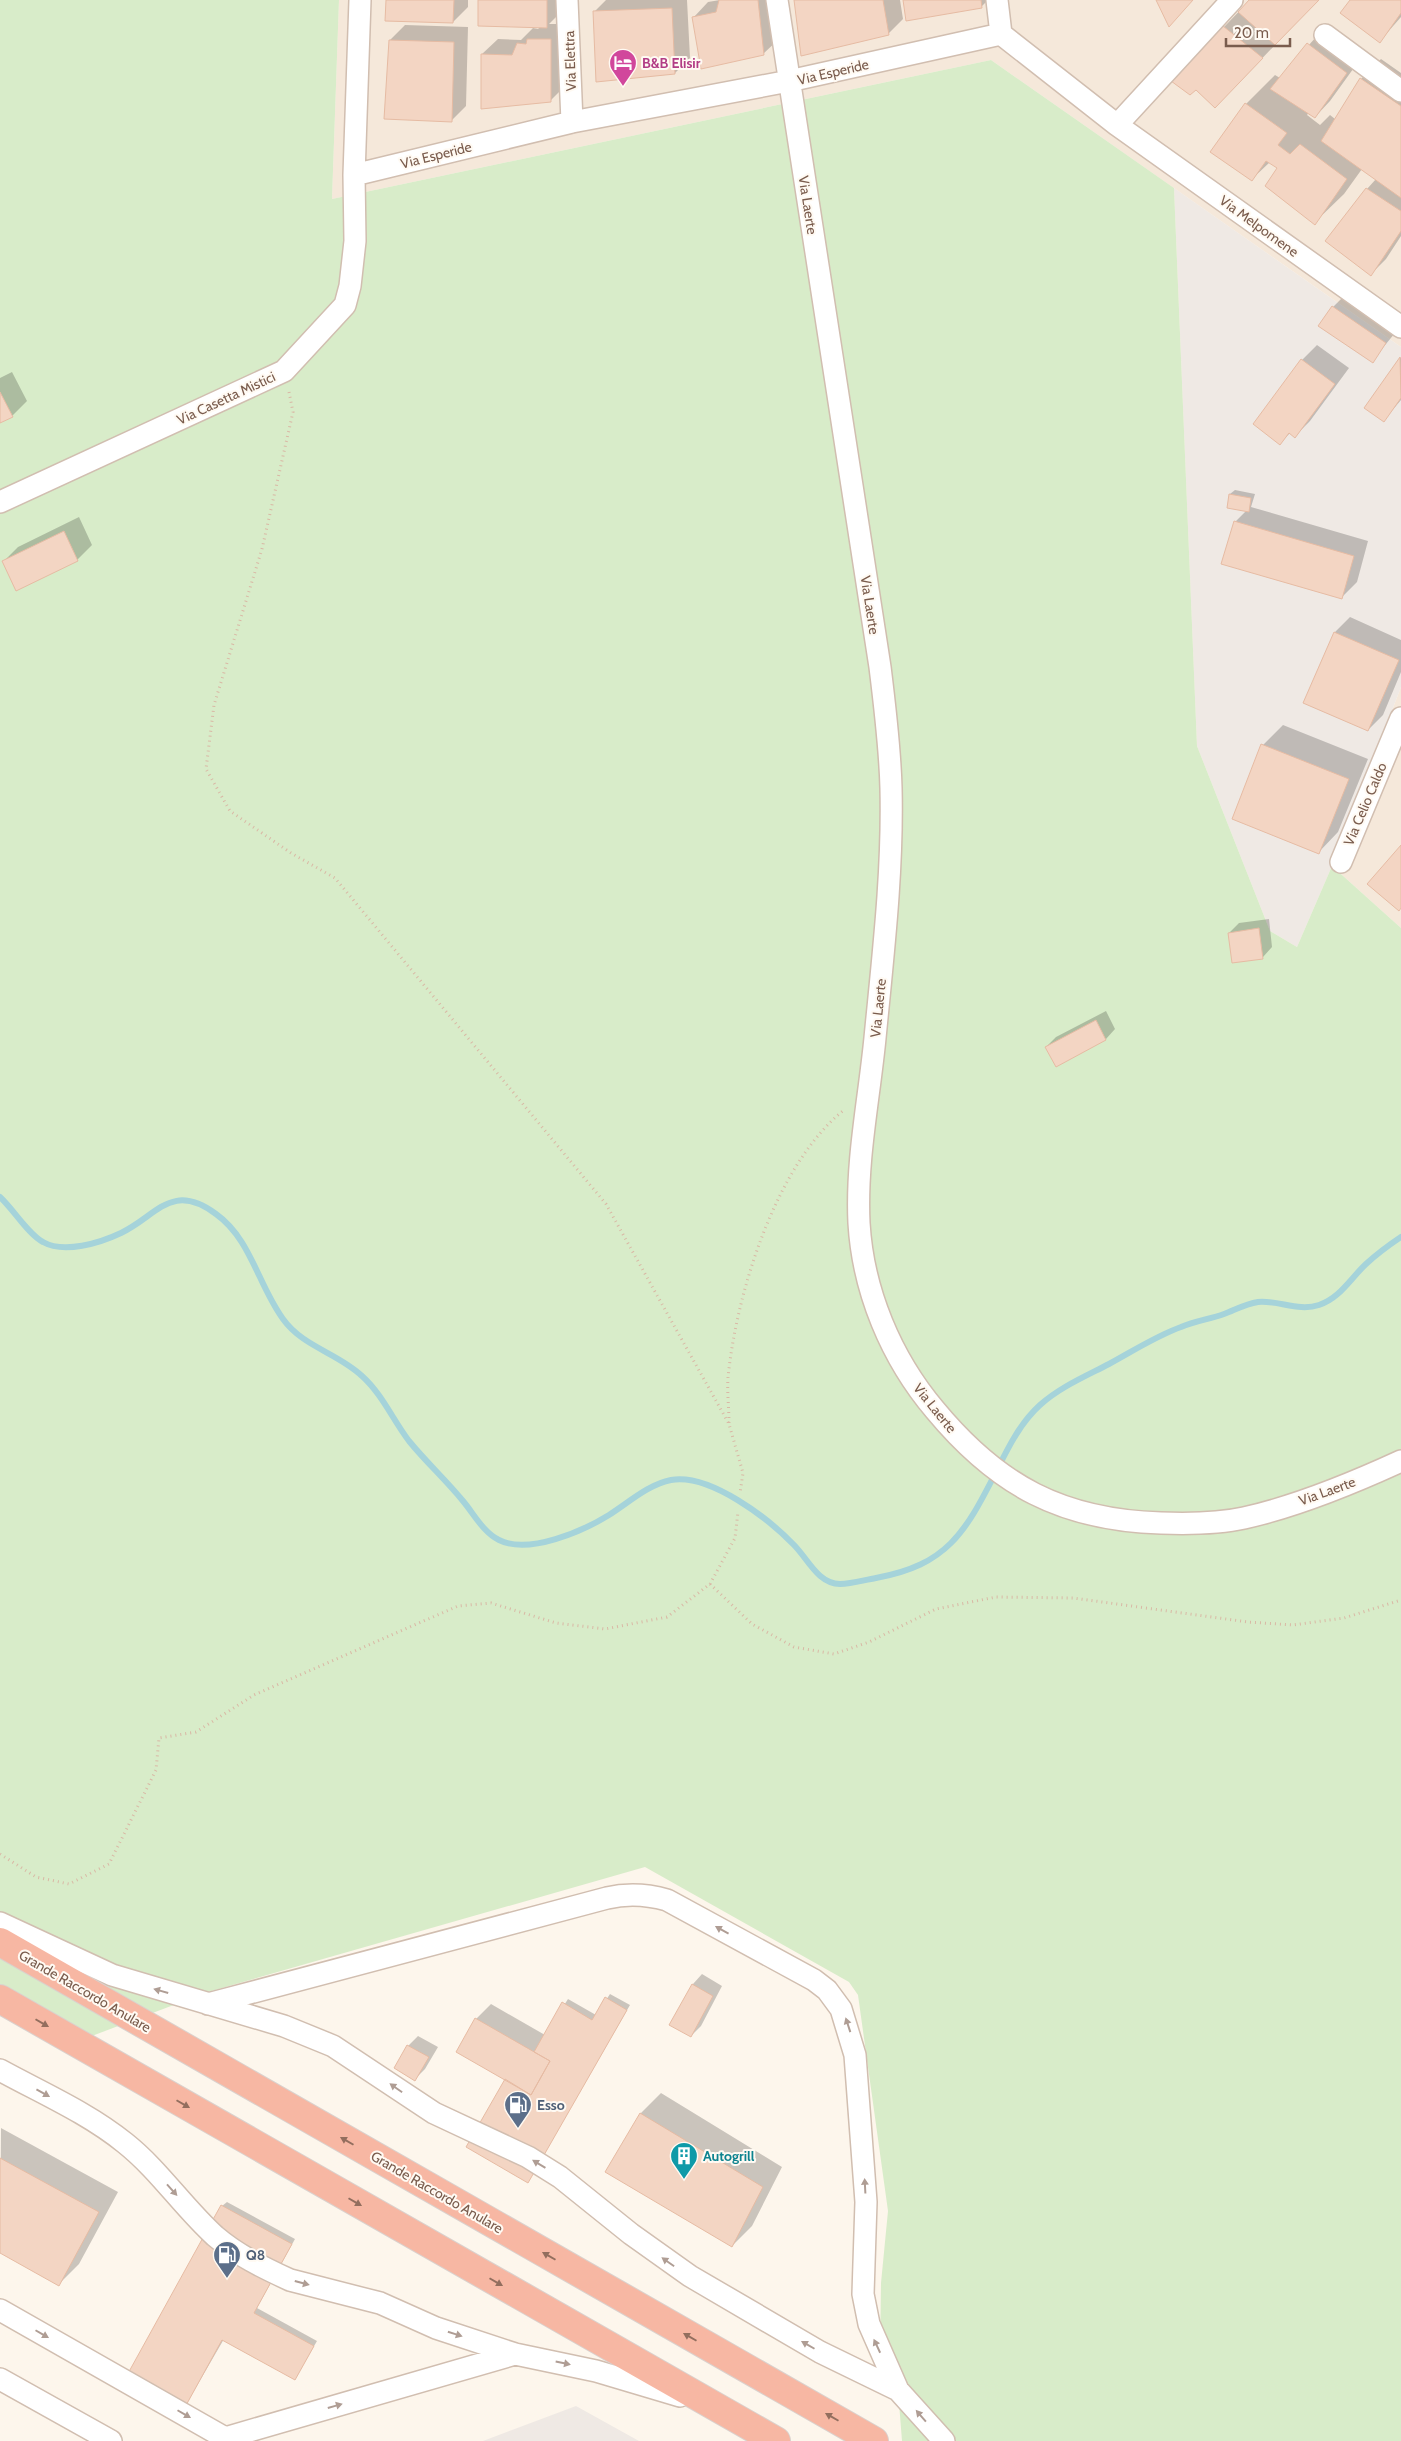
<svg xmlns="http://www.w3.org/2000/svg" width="1401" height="2441" font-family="Cabin,sans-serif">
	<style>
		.residential { fill: #f5e8da }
		.industrial { fill: #efe9e4 }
		.green { fill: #d8ecc9 }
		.shadow { fill: #0003 }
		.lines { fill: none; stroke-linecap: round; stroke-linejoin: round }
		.stream { stroke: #a5d3da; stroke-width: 6 }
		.building { fill: #f3d5c3; stroke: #e6bba3 }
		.minor-casing { stroke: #d1beb0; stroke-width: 24 }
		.highway-casing { stroke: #dad1cd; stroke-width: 30 }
		.path { stroke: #d9b8a5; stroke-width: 3; stroke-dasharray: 1 4; stroke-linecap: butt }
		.minor { stroke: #fff; stroke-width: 21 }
		.highway { stroke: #f7b7a3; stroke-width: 28 }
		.oneway { fill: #af9d94 }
		.oneway2 { fill: #936e5e }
		.labels { text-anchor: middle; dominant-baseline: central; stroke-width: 4; stroke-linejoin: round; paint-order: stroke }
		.street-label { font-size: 14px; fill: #7a5c4d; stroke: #fffaf3 }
		.hotel-label { font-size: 14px; font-weight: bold; fill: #b23c85; stroke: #fffaf3; text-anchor: start }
		.service-label { font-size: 14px; font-weight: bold; fill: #4e5e75; stroke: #fffaf3; text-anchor: start }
		.culture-label { font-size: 14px; font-weight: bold; fill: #0d838f; stroke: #fffaf3; text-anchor: start }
	</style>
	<rect width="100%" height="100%" fill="#fdf6ec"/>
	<path class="residential" d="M339,0h1062v347l-410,-287 -659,139z
		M1401,687v241l-69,-62z"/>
	<path class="industrial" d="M1174,188l227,159v340l-69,179 -35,81 -27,-16 -73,-185z
		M576,2406l63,35h-156z"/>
	<path class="green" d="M0,0h339l-7,199 659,-139 183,128 23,558 73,185 27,16 35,-81 69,62v1513h-499l-4,-51 -18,-37 1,-70 7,-72 -30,-216 -9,-13 -204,-115 -437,125 -132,50 -76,-43z"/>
	<path class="shadow" d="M387,0h81v7l-15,15z
		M480,0h82v11l-13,13h17l-1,62 -15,15 -68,-47 16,-15 23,1 12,-12 5,1 3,-3z
		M606,0h81l3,58 -15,15 -81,-61z
		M720,0h54l5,39 -16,15 -70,-36 15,-16z
		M795,0h105l3,19 -15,15z
		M904,0h84l-7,7z
		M1250,0h68l-88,92 -6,-65z
		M1351,0h50v17l-21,24z
		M405,25l63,2 -2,79 -15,15 -61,-81z
		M1323,29l38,29 -31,43 -15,16 -6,-5 -2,3 13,10 10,-10 5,4 26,-40 20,-20 20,14v163l-15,23 -15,15 -4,-85 9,-10 -14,-10 -18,25 -30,29 -36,-55 -8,-6 -18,17 -6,-75 29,-29 5,3z
		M1343,297l52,36 -23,28 -39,-54z
		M1317,345l32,23 -39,53 -15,15 -5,-3 -10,10 -25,-19 47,-64z
		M1401,357v43l-17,20 -18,-12z
		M12,372l15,29 -15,15 -12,6v-44z
		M1235,490l20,4 -4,13 117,34 -11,41 -15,15 -107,-75 12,-12 -17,-16z
		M79,517l13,28 -15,15 -61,29 -13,-27 15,-15z
		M1350,617l51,23v32l-18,43 -15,15 -63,-28 30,-70z
		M1283,725l85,34 -30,73 -20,21 -85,-35 30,-73z
		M1269,919l3,28 -9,10 -34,-24 10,-10z
		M1106,1011l9,18 -9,10 -60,8 10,-10z
		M702,1974l20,12 -21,40 -10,10 -20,-11 22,-41z
		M610,1994l20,11 -102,177 -22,-103 -30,-60 15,-15 54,31 23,-36 28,16z
		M418,2036l20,11 -13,22 -10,10 -20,-11 13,-22z
		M661,2093l121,74 -30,59 -20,20 -125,-74 34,-59z
		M1,2128l117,64 -39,72 -20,20 -59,-32z
		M227,2202l68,37 -38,69 60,33 -22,38 -71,-40 -40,69 38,-202z"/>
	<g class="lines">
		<path class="stream" d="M0,1197c14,13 28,37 43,45 21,12 57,1 78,-9 36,-17 50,-52 95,-19 35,25 42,71 67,105 20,28 55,34 79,57 20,18 31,44 47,65 17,21 37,39 54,60 11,13 20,31 36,39 30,15 84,-9 110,-25 19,-12 40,-31 62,-35 39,-7 98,39 123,65 14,14 24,39 46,39 12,0 24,-4 36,-6 71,-13 89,-45 120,-106 12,-24 24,-49 44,-67 20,-18 46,-29 69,-41 24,-13 47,-28 72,-37 14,-6 29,-8 43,-13 11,-4 21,-10 34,-12 21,-2 40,10 61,3 21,-7 31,-26 47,-41 11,-10 23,-19 35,-27"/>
	</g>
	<path class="building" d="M386,0h68l-1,23 -68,-2z
		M478,0h69v28l-69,-2z
		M719,0h39l6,55 -63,14 -9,-52 24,-5z
		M794,0h89l6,35 -88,21z
		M903,0h78l1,8 -76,13z
		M1156,0h37l-24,27z
		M1249,0h70l-44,45 -37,-33z
		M1350,0h51v13l-21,30 -40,-30z
		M672,8l3,66 -79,8 -3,-71z
		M1223,26l40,32 -48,50 -19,-18 -6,5 -19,-14z
		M527,39h24v63l-70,7v-55l31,1 5,-12 9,1z
		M389,40l65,2 -2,80 -68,-3z
		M1307,43l40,30 -32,45 -45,-29z
		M1360,78l41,28v92l-80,-57z
		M1245,103l42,30 -9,12 12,9 10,-10 47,35 -32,46 -50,-39 12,-18 -11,-7 -14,20 -42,-29z
		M1366,188l35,23v20l-30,45 -46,-35z
		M1332,306l54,37 -13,20 -55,-37z
		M1400,357l1,41 -17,24 -20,-14z
		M1301,359l34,25 -40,54 -6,-5 -9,12 -27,-21z
		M0,392l13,25 -13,6z
		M1229,494l22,4 -2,14 -22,-4z
		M1234,521l120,35 -12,43 -121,-35z
		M64,531l14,30 -62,30 -14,-30z
		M1334,632l65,28 -31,71 -65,-28z
		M1261,744l88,35 -30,75 -87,-35z
		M1401,845v63l-2,3 -32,-27z
		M1259,928l4,31 -31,4 -4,-30z
		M1096,1020l10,20 -50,27 -11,-20z
		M692,1984l21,12 -22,41 -22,-12z
		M605,1997l22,13 -99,173 -62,-36 39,-68 26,16 19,-34 -16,-9 28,-50 30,18z
		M475,2018l75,43 -19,34 -75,-43z
		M407,2045l22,12 -14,24 -21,-13z
		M640,2113l123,74 -31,60 -127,-75z
		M0,2158l99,54 -40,74 -59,-33z
		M221,2205l71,39 -38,69 60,33 -19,34 -73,-40 -38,69 -58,-32z"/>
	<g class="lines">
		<defs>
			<path id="minor" d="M567,0l5,122
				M777,0l103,667c5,40 10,81 11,121 2,84 -8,167 -16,250 -6,62 -19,122 -16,185 4,68 32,135 76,187 63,76 127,110 226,113 28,1 56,1 83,-5 54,-12 107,-34 157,-57
				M997,0l4,34
				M1325,35l76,56
				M1117,125l284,202
				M354,175l218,-53 217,-41 212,-47 116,91 115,-125
				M0,502l284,-131 61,-66 5,-19 5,-45 -1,-66 6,-175
				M1341,862l60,-144
				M0,1923l112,52 172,51 49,20 101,67 94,44 32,20 71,57 59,42 130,76 78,38
				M208,2004l399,-106c21,-5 39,-4 60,2l147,80 13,10 14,19 14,46 11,147 -3,92 6,30 29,66 46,51
				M0,2070c42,23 88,43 125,73 34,27 58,64 90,93 22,19 49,32 75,44l90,23 56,25 79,26 81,17 84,25
				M0,2310l225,128 290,-84
				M0,2379l111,62"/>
			<path id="highway" d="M0,1942l874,499
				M0,1999l776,442"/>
		</defs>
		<use href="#minor" class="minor-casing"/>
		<use href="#highway" class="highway-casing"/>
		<path class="path" d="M289,392l4,20 -31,137 -48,156 -8,64 24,42 61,42 44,25 271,326 123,220 14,49 -3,20
			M729,1423c0,-15 -2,-30 -1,-45 8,-84 48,-214 116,-268
			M710,1584l42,40 42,23 40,7 35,-12 67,-33 60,-12 77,1 175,24 45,3 51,-7 57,-18
			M0,1854l36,23 33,7 40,-20 47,-94 3,-32 37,-6 58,-37 204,-89 33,-3 65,20 49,6 62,-12 43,-33 25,-46 3,-26"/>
		<use href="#minor" class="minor"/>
		<use href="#highway" class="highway"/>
	</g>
	<defs><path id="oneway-solid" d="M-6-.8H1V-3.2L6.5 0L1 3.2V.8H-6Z" transform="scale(1.25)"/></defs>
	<g class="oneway">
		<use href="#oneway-solid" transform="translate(722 1930) rotate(-151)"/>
		<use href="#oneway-solid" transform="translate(161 1991) rotate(-164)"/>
		<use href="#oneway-solid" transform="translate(848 2025) rotate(-108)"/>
		<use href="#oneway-solid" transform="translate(396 2088) rotate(-145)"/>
		<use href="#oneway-solid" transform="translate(43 2093) rotate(29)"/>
		<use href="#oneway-solid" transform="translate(539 2164) rotate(-149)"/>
		<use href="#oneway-solid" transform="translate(865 2186) rotate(-93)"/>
		<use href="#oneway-solid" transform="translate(172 2190) rotate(48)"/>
		<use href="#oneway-solid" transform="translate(668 2262) rotate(-145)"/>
		<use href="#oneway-solid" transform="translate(302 2283) rotate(15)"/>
		<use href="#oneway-solid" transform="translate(42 2334) rotate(30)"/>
		<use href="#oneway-solid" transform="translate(455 2334) rotate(18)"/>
		<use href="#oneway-solid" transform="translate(808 2345) rotate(-150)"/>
		<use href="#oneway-solid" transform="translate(877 2346) rotate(-115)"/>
		<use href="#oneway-solid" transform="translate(563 2363) rotate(12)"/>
		<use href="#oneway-solid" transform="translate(335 2406) rotate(-16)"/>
		<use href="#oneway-solid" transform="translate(184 2414) rotate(30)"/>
		<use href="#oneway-solid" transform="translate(921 2416) rotate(-131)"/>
	</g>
	<g class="oneway2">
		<use href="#oneway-solid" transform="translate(42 2023) rotate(30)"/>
		<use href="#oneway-solid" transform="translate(183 2104) rotate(30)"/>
		<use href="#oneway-solid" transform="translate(347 2141) rotate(-150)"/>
		<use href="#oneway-solid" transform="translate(355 2202) rotate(30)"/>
		<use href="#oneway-solid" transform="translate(549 2256) rotate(-150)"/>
		<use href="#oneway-solid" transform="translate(496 2282) rotate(30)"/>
		<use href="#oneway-solid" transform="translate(690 2337) rotate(-150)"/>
		<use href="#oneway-solid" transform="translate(832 2417) rotate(-150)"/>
	</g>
	<defs>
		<symbol id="hotel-pin" viewBox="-11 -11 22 30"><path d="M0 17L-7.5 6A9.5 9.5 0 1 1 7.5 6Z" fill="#d1479c" stroke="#fffaf3"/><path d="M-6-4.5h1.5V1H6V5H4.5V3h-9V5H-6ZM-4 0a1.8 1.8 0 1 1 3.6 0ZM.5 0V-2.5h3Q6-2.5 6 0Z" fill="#fff"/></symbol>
		<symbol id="fuel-pin" viewBox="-11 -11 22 30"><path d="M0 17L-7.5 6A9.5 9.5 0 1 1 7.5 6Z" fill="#5c6f8a" stroke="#fffaf3"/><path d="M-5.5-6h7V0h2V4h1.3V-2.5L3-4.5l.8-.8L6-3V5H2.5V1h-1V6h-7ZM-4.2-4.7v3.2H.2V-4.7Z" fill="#fff"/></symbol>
		<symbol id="building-pin" viewBox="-11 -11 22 30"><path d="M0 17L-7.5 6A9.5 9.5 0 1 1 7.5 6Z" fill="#0f9aa8" stroke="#fffaf3"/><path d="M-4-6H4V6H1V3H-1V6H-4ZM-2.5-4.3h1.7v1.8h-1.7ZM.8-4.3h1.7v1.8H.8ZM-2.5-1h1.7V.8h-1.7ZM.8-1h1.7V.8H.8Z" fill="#fff"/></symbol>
	</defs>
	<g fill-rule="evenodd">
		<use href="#hotel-pin" x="607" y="47" width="32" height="43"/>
		<use href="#fuel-pin" x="502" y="2089" width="32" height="43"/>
		<use href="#building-pin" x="668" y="2140" width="32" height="43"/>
		<use href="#fuel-pin" x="211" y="2239" width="32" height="43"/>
	</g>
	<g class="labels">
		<g class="street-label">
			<text transform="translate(570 61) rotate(-92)">Via Elettra</text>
			<text transform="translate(833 72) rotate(-13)">Via Esperide</text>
			<text transform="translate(436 155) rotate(-14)">Via Esperide</text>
			<text transform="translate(808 205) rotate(81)">Via Laerte</text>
			<text transform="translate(1259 226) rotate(36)">Via Melpomene</text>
			<text transform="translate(226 398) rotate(-25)">Via Casetta Mistici</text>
			<text transform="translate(870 605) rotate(81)">Via Laerte</text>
			<text transform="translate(1365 804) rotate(-67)">Via Celio Caldo</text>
			<text transform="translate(878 1008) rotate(-84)">Via Laerte</text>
			<text transform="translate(935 1408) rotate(51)">Via Laerte</text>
			<text transform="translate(1327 1491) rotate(-20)">Via Laerte</text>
			<text transform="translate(85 1991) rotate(30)">Grande Raccordo Anulare</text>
			<text transform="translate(437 2192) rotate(30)">Grande Raccordo Anulare</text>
		</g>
		<g class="hotel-label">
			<text x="642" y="63">B&amp;B Elisir</text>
		</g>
		<g class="service-label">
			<text x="537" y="2105">Esso</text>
			<text x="246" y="2255">Q8</text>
		</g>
		<g class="culture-label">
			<text x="703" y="2156">Autogrill</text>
		</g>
	</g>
	<path d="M1226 38v8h64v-8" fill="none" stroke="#7a5c4d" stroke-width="2.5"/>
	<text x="1234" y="38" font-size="15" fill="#7a5c4d" stroke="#fffaf3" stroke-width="4" paint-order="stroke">20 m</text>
</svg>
